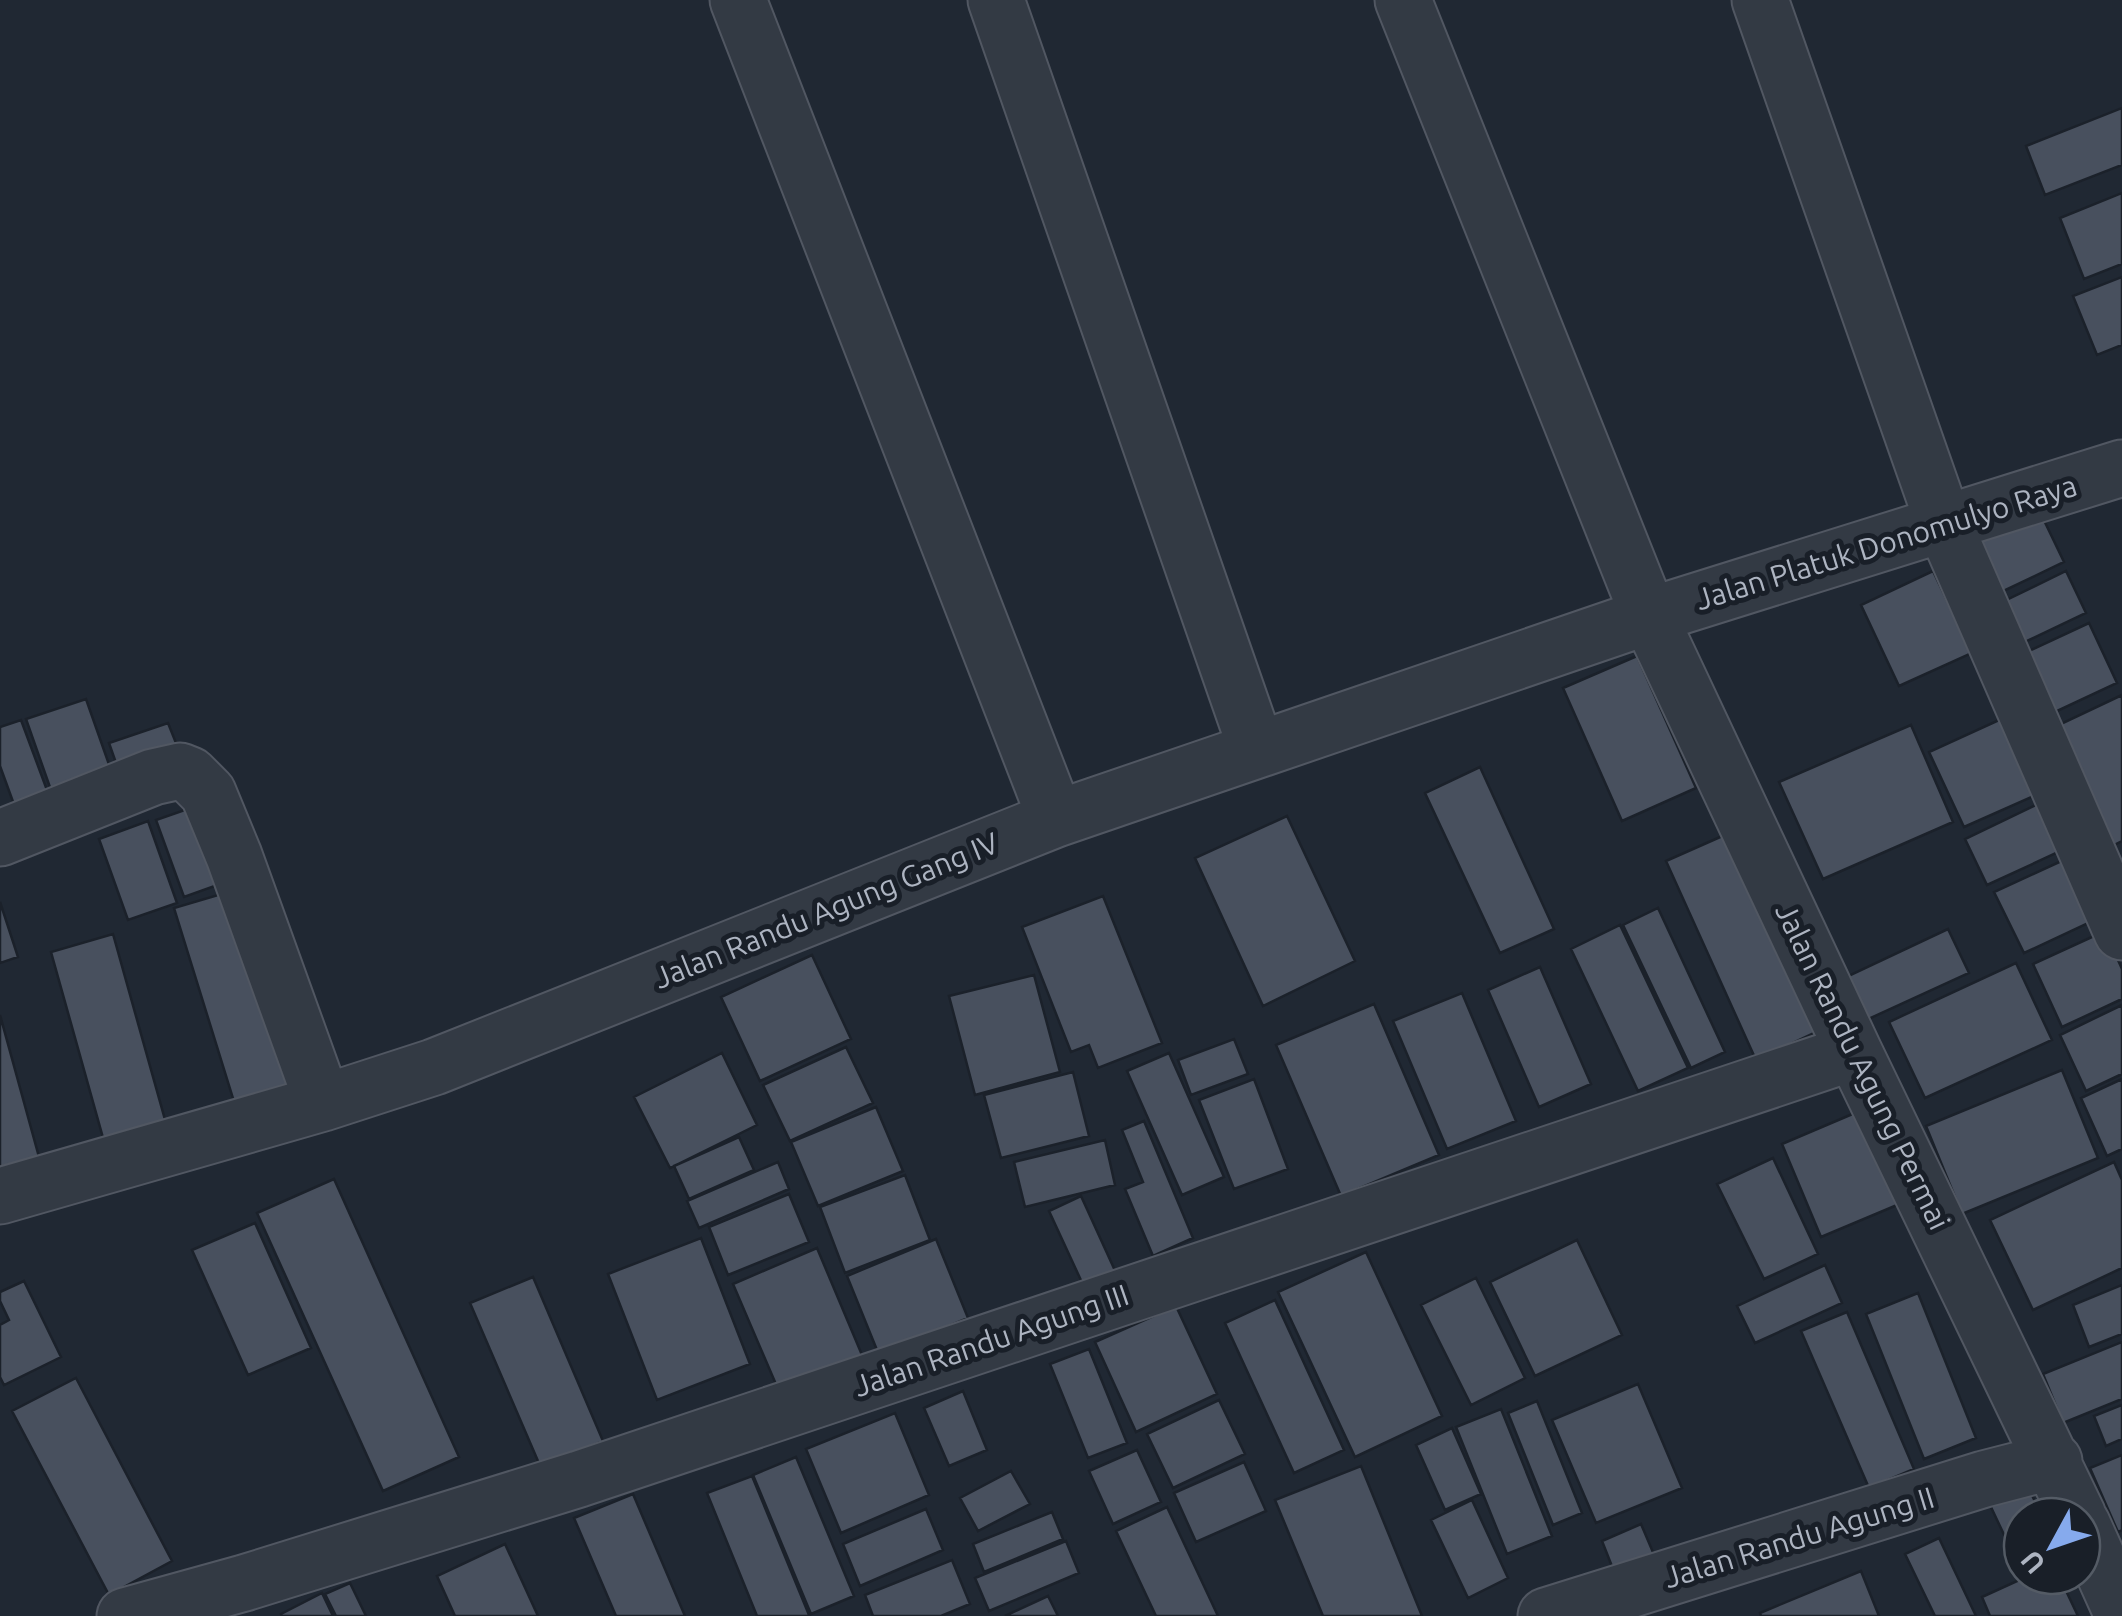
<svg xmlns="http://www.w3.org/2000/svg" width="2122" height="1616" font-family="Ubuntu,sans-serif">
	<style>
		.building { fill: #48505e; stroke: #1b212a; stroke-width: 2.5 }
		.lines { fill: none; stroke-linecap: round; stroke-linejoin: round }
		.minor-casing { stroke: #515762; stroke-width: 59 }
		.minor { stroke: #333a44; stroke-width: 55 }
		.labels { text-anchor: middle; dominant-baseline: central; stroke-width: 10; stroke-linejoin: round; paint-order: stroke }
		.street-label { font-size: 30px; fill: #adb4c1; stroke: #191f28 }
	</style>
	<rect width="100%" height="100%" fill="#202833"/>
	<path class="building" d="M2122,108v57l-77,30 -19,-49z
		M2122,193v71l-38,15 -24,-61z
		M2122,277v68l-25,10 -24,-59z
		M2040,512l24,50 -69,33 -24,-51z
		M1933,571l39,82 -73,33 -38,-81z
		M2066,571l20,42 -74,35 -20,-41z
		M2089,623l28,60 -77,36 -28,-60z
		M1637,656l59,132 -74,33 -59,-133z
		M2122,695v146l-18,9 -56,-120z
		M86,699l26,74 -60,20 -26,-74z
		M2010,715l35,76 -81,36 -35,-75z
		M21,720l33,89 -34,12 -20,-55v-39z
		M168,723l14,35 -60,22 -13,-37z
		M1911,725l42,97 -130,57 -44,-97z
		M1480,767l74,162 -54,24 -75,-160z
		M2044,801l23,47 -80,37 -22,-46z
		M199,805l27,77 -42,15 -28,-77z
		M1287,816l68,145 -92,45 -68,-148z
		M148,821l29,82 -49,17 -29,-81z
		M1736,830l91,197 -71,33 -90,-199z
		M2068,858l29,61 -73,34 -30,-61z
		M235,890l60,200 -59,18 -62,-200z
		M1103,896l59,147 -64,25 -9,-23 -18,7 -49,-125z
		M0,902l18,55 -18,6z
		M1658,908l67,144 -34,16 -68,-143z
		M1620,925l68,143 -50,23 -67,-142z
		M1948,929l21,44 -105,48 -20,-43z
		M2105,931l17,38v30l-60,28 -29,-63z
		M113,934l56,200 -62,18 -56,-200z
		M812,955l39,84 -91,42 -39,-84z
		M2016,963l36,77 -127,58 -36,-76z
		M1540,967l51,117 -52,23 -51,-117z
		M1034,975l26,97 -85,23 -26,-99z
		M1462,993l54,128 -69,28 -54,-128z
		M1374,1004l65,151 -98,41 -65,-151z
		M2122,1005v69l-36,17 -26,-56z
		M0,1015l39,142 -39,10z
		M1234,1039l14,35 -57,21 -13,-35z
		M846,1047l27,56 -83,38 -27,-56z
		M722,1053l35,72 -87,43 -36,-71z
		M1169,1053l55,124 -42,18 -55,-124z
		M2062,1070l36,88 -136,56 -36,-88z
		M1073,1072l16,64 -88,22 -17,-63z
		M1254,1079l34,90 -54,20 -35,-89z
		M2122,1079v70l-15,7 -26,-58z
		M876,1107l27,64 -85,35 -27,-64z
		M1869,1107l40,93 -88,37 -39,-93z
		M1144,1121l49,117 -40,18 -28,-67 18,-7 -21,-52z
		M739,1137l15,33 -65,29 -15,-33z
		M1105,1140l10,45 -90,22 -11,-45z
		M1773,1158l45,96 -54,25 -47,-95z
		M778,1162l11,27 -90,39 -12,-27z
		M2114,1162l8,18v88l-89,42 -43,-90z
		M905,1175l25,65 -85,33 -25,-66z
		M334,1179l125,278 -76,34 -126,-278z
		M789,1194l20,48 -81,33 -19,-48z
		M1081,1196l36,79 -32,14 -36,-78z
		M255,1223l56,125 -63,27 -56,-125z
		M701,1238l49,126 -93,36 -49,-126z
		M936,1239l32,79 -89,37 -32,-79z
		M1577,1240l45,95 -87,41 -45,-94z
		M817,1248l45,107 -84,34 -45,-105z
		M1366,1252l76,164 -87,41 -77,-165z
		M1825,1265l17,38 -87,40 -18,-37z
		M533,1277l70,164 -62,27 -71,-165z
		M1476,1278l49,100 -54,27 -50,-100z
		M24,1281l37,76 -57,28 -4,-8v-52l9,-5 -9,-19v-9z
		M2122,1285v49l-33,13 -16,-42z
		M1918,1293l58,145 -52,21 -58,-145z
		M1275,1300l69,150 -50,23 -69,-150z
		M1176,1306l41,88 -81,38 -41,-90z
		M1847,1312l67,157 -45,19 -68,-157z
		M2122,1342v57l-59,24 -20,-49z
		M1089,1349l38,94 -39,15 -38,-94z
		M76,1378l96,183 -63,34 -97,-184z
		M1638,1384l44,104 -86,35 -44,-103z
		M963,1391l24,59 -38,16 -25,-58z
		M1219,1400l26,54 -72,34 -26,-54z
		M1537,1401l45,112 -29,12 -45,-112z
		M2122,1405v34l-16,7 -12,-30z
		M1501,1409l51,127 -45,18 -51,-127z
		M895,1413l34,82 -88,38 -35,-84z
		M1452,1428l29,66 -36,16 -29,-65z
		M1137,1450l24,52 -48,22 -24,-53z
		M2122,1455v75l-4,2 -28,-64z
		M796,1457l58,139 -43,18 -58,-139z
		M1244,1462l22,49 -70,31 -22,-49z
		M1361,1466l61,150h-99l-48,-116z
		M1011,1471l19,33 -52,27 -18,-33z
		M752,1476l57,139 -2,1h-50l-50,-123z
		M2028,1487l14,29h-20v39l-7,3 -25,-53z
		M633,1494l52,122h-69l-42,-98z
		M1472,1500l36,78 -40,20 -37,-78z
		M1167,1507l51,109h-62l-40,-85z
		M926,1509l17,41 -83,36 -17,-42z
		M1052,1512l11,27 -79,33 -11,-28z
		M1641,1524l14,33 -40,17 -13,-33z
		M1939,1538l37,78h-41l-30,-62z
		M1066,1541l13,32 -90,38 -14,-33z
		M505,1544l33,72h-83l-18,-40z
		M952,1560l18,44 -29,12h-68l-8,-21z
		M1861,1571l18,45h-118l-1,-3z
		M2028,1576h31l19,40h-88l-8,-19z
		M350,1583l16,33h-30l-11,-22z
		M322,1593l11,23h-51l-1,-2z
		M1048,1596l10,20h-53z"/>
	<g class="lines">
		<defs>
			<path id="minor" d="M738,0l318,819
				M996,0l261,750
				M1403,0l246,616 205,436 224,464
				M1760,0l184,524 178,408
				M0,838l153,-61 27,-6 10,4 18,18 26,63 89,247
				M0,1196l323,-93 111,-36 622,-248 593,-203 473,-148
				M2082,1524l40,89
				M125,1616l119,-33 335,-104 1275,-427
				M1546,1616l438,-137 70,-18"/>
		</defs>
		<use href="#minor" class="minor-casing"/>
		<use href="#minor" class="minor"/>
	</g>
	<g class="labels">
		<g class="street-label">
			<text transform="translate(1886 542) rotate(-17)">Jalan Platuk Donomulyo Raya</text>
			<text transform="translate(826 910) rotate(-22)">Jalan Randu Agung Gang IV</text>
			<text transform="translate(1863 1066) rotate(64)">Jalan Randu Agung Permai</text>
			<text transform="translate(991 1340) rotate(-19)">Jalan Randu Agung III</text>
			<text transform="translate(1799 1537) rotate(-17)">Jalan Randu Agung II</text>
		</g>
	</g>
	<g transform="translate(2052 1546) rotate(230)"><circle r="48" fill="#191f28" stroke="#545b65" stroke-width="2.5"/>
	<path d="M0-8L18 38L0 25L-18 38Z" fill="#86aaed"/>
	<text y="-15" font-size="28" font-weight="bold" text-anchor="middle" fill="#adb4c1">U</text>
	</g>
</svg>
